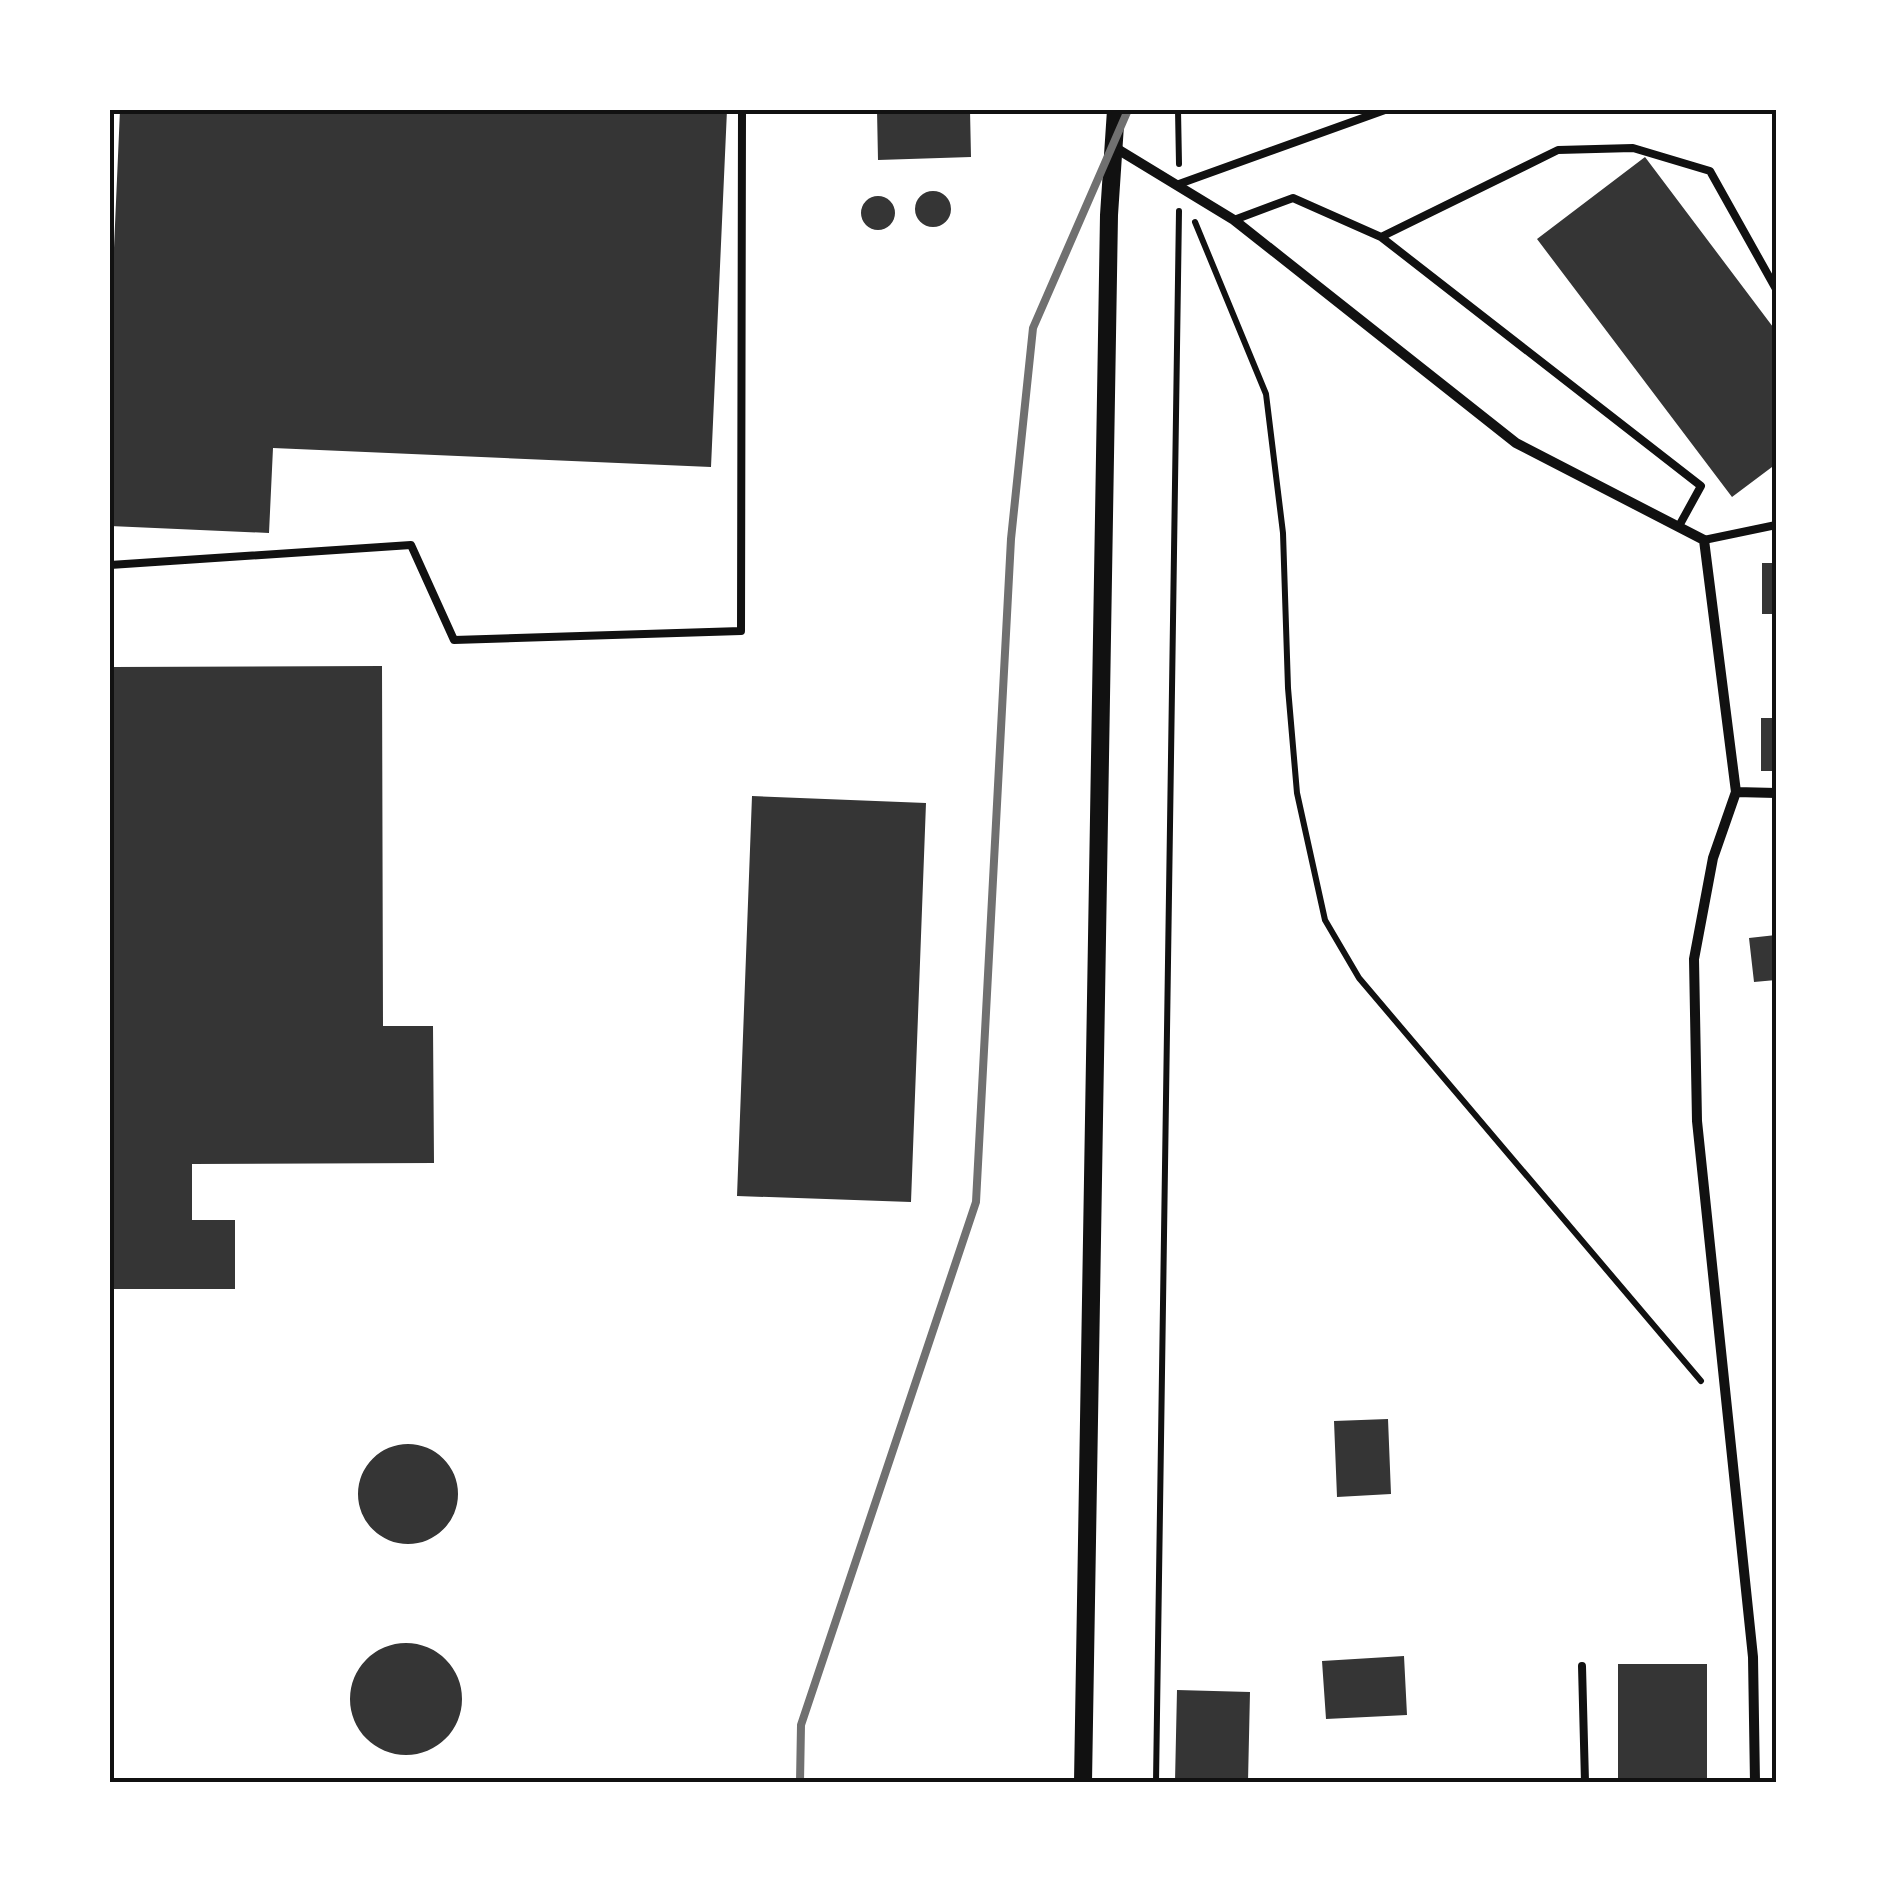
<svg xmlns="http://www.w3.org/2000/svg" width="1886" height="1892" font-family="'Times New Roman',serif">
	<style>
		.building { fill: #353535 }
		.lines { fill: none; stroke-linecap: round; stroke-linejoin: round }
		.path { stroke: #111; stroke-width: 6 }
		.service { stroke: #111; stroke-width: 8 }
		.minor { stroke: #111; stroke-width: 10 }
		.tertiary { stroke: #111; stroke-width: 18 }
		.rail { stroke: #707070; stroke-width: 8 }
		.neatline { fill: none; stroke: #111; stroke-width: 4 }
	</style>
	<rect width="100%" height="100%" fill="#fff"/>
	<path class="building" d="M120,110h607l-16,357 -438,-19 -4,85 -159,-7v-186z
		M877,110h93l1,47 -93,3z
		M1645,157l131,174v133l-44,33 -195,-258z
		M915 209a18 18 0 1 1 36 0a18 18 0 1 1-36 0Z
		M861 213a17 17 0 1 1 34 0a17 17 0 1 1-34 0Z
		M1762,563h14v51h-14z
		M382,666l1,360h50l1,137 -242,1v56h43v69h-122v-622z
		M1761,718h15v53h-15z
		M752,796l174,7 -15,399 -174,-6z
		M1776,935v45l-22,2 -5,-44z
		M1388,1419l3,75 -54,3 -3,-76z
		M358 1494a50 50 0 1 1 100 0a50 50 0 1 1-100 0Z
		M350 1699a56 56 0 1 1 112 0a56 56 0 1 1-112 0Z
		M1404,1656l3,59 -81,4 -4,-58z
		M1618,1664h89v118h-89z
		M1177,1690l73,2 -2,90h-73z"/>
	<g class="lines">
		<path class="path" d="M1178,110l1,54
			M1195,222l71,172 17,139 5,155 9,105 28,127 34,58 342,403
			M1156,1782l23,-1571"/>
		<path class="service" d="M1179,184l206,-74
			M1234,220l59,-22 88,39 320,249 -22,40
			M1381,237l177,-87 75,-2 77,23 66,118
			M1704,540l72,-15
			M110,565l301,-20 43,95 287,-9 1,-521
			M1582,1666l3,116"/>
		<path class="minor" d="M1114,147l120,73 282,223 188,97 32,252 -23,66 -19,101 3,162 56,536 2,125
			M1736,792l40,1"/>
		<path class="tertiary" d="M1083,1782l26,-1567 7,-105"/>
		<path class="rail" d="M800,1782l1,-57 175,-523 35,-663 22,-211 95,-218"/>
	</g>
	<rect width="1886" height="1892" fill="none" stroke="#ffffff" stroke-width="225"/>
	<rect x="112" y="112" width="1662" height="1668" class="neatline"/>
</svg>
